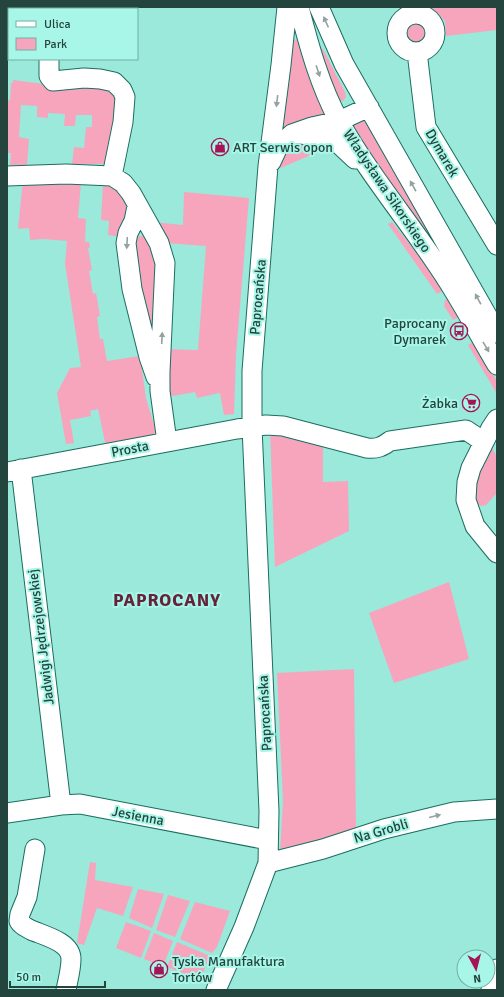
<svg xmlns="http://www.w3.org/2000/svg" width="504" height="997" font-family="Signika,sans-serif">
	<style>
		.green { fill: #f7a5bd }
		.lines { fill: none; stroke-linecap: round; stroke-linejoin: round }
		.minor-casing { stroke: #1a6d61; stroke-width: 21 }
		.minor { stroke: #fff; stroke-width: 19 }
		.oneway { fill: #92a29e }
		.labels { text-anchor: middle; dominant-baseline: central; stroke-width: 4; stroke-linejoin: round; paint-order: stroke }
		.poi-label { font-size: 14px; fill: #24443e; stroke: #a8f6e7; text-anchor: start }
		.street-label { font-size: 14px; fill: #24443e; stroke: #a8f6e7 }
		.district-label { font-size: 18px; font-weight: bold; letter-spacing: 1px; fill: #65223b; stroke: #a8f6e7 }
	</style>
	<rect width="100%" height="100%" fill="#9be9da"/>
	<path class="green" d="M431,7h66v23l-51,6 -1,-15z
		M407 33a10 10 0 1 1 20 0a10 10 0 1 1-20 0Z
		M297,39l2,1 29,78 -45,14 -5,-2 15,-89z
		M317,43l7,8 21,41 1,5 -3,4 -7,-1z
		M13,80l31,4 62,1 14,14 -13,63 -3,2h-32l2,-17 10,1 2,-21h6v-12h-16l-1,11h-11l1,-12 -17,-1v5l-11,-1v-11l-16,-1 -2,32 10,2 -2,26h-17l1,-12h-4v-52l3,-1 1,-17h2z
		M365,120l67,112 25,52 -107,-159h6z
		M303,142l29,4 -56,24c4,-14 14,-23 27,-28z
		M23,179l82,2 16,11 7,17 -7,28 -13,-2 1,-14 -8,-1 2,-35 -22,-2 -3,35 8,1 -1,23h4l1,5 -2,1 4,22 -3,1 4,23 3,-1 4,23 -3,1 3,22h3l4,22 33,-5 6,42 10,34 -4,5 -46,10 -8,-38 -8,2 1,5 -21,4 4,23 -8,1 -9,-51 13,-25 11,-1 -16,-103 2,-23 -23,-2 -14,1 -1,-12 -11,1z
		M184,192l65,6 -13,156 -2,60 -10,1 -4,-22 -23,5 -2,-6 -22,4 -7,-5 -2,-42 34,1 8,-104 -41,-3 -13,-21 31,3z
		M392,222l43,54 9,14 -7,4 -49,-70z
		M139,236h6l13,18 -2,89 -7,-13 -14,-85 2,-6z
		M448,298l11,19 -6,3 -9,-14 1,-6z
		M473,342l24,39v13l-29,-49z
		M270,429l53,15v38l25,-1 1,50 -74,36z
		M491,446l6,11v36l-11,12 -5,1 -8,-5v-25z
		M449,582l20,77 -75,24 -25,-70z
		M354,669l2,161 -20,9 -56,12 3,-50 -6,-128z
		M90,862l6,1 -1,17 38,7 -10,29 -26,-8 -13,37 -7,-2z
		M138,889l26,5 -12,34 -23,-10z
		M168,895l22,6 -15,36 -19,-7z
		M195,902l35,9 -13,36 -5,6 -32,-14z
		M126,922l25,9 -10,27 -25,-10z
		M154,933l19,8 -10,25 -19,-7z
		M177,942l33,14 -10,24 -33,-13z"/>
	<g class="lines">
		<defs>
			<path id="minor" d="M299,7c10,39 21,79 40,114 29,52 68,98 101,148 21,31 38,64 57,96
				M319,7l25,57 153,269
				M397 33a19 19 0 1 1 38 0a19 19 0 1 1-38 0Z
				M417,52l9,75 71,118
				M49,59v17l4,5 31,-3 16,1 14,3 8,8 3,7 -2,25 -11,54
				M300,134l20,2 18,7 17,16
				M271,162l7,-15 14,-13 20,-7 27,-6 30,-14
				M7,176l59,-2 46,2 11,7 8,10 28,50 6,20 -5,109v19l7,51
				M137,206l-3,15 -6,12 -2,10 6,46 17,68 7,20
				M497,419l-6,9 -20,40 -4,14 -1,18 9,26 22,27
				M21,469l40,336
				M7,472l230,-43 29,-4 17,1 84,22c10,1 15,-1 23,-7l76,-11 18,12
				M7,813l54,-8 19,-1 188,36
				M35,849l-8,48 -7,17 -1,7c3,5 7,6 12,9 14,6 40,12 40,29 0,10 -3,21 -5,31
				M268,863l55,-14 61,-20 70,-17 43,-3
				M216,990l28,-63 24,-64 1,-52 -17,-384v-56l16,-205 13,-101 6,-58
				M491,990l6,-21"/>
		</defs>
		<use href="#minor" class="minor-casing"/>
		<use href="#minor" class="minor"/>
	</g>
	<defs><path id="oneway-solid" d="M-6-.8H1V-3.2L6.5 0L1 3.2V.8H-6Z"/></defs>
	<g class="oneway">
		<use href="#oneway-solid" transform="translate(326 22) rotate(-114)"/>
		<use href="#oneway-solid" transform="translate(318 71) rotate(72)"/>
		<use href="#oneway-solid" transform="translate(277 101) rotate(97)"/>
		<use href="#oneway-solid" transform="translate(413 186) rotate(-119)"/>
		<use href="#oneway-solid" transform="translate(127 243) rotate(93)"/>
		<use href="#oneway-solid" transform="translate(478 299) rotate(-119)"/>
		<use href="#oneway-solid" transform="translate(162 338) rotate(-87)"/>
		<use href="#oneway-solid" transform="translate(486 347) rotate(59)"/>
		<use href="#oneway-solid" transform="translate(435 816) rotate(-14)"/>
	</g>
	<defs>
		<symbol id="shop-ring" viewBox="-11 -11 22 22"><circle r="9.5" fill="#a8f6e7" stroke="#a41456" stroke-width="1.5"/><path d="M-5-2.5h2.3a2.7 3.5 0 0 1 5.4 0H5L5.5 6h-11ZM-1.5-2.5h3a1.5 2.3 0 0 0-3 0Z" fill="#a41456"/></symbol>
		<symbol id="bus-ring" viewBox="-11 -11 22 22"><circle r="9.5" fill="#a8f6e7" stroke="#a41456" stroke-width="1.5"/><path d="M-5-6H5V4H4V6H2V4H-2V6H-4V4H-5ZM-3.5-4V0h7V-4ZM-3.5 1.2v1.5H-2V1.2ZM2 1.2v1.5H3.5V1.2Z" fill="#a41456"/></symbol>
		<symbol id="supermarket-ring" viewBox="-11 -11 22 22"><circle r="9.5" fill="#a8f6e7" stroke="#a41456" stroke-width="1.5"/><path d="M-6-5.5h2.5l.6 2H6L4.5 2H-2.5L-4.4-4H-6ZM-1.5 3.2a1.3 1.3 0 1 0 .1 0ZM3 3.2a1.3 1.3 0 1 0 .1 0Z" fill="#a41456"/></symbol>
	</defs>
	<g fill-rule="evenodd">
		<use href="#shop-ring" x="210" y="137" width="20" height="20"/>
		<use href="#bus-ring" x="449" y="321" width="20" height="20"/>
		<use href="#supermarket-ring" x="461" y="393" width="20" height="20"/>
		<use href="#shop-ring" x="149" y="959" width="20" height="20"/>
	</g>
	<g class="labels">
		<g class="poi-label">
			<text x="233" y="147">ART Serwis opon</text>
			<text x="446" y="323" text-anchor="end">Paprocany<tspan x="446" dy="16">Dymarek</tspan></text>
			<text x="458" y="403" text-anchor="end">Żabka</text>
			<text x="172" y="961">Tyska Manufaktura<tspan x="172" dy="16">Tortów</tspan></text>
		</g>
		<g class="street-label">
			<text transform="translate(442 153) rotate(60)">Dymarek</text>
			<text transform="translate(387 191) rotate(56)">Władysława Sikorskiego</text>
			<text transform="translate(258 297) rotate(-85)">Paprocańska</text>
			<text transform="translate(130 449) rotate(-11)">Prosta</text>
			<text transform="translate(41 637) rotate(-97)">Jadwigi Jędrzejowskiej</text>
			<text transform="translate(265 713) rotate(-93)">Paprocańska</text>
			<text transform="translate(138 816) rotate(11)">Jesienna</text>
			<text transform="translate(381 831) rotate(-16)">Na Grobli</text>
		</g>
		<g class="district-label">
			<text x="167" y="600">PAPROCANY</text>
		</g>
	</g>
	<rect width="504" height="997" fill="none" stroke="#24443e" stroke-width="16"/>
	<rect x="8" y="8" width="130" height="52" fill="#a8f6e7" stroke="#73afa3"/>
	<rect x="16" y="21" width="20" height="6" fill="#ffffff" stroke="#73afa3"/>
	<text x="44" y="28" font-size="12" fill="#24443e">Ulica</text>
	<rect x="16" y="38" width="20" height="12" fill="#f7a5bd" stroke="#73afa3"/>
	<text x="44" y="48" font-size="12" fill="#24443e">Park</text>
	<g transform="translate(476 969) rotate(173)"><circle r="19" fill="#a8f6e7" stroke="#73afa3"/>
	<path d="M0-3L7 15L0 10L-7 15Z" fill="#a41456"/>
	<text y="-6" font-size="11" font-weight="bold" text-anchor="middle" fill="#24443e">N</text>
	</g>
	<path d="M10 981v6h95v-6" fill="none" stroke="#24443e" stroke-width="2"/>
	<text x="16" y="981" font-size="12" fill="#24443e" stroke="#a8f6e7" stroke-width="3" paint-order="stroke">50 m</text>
</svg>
